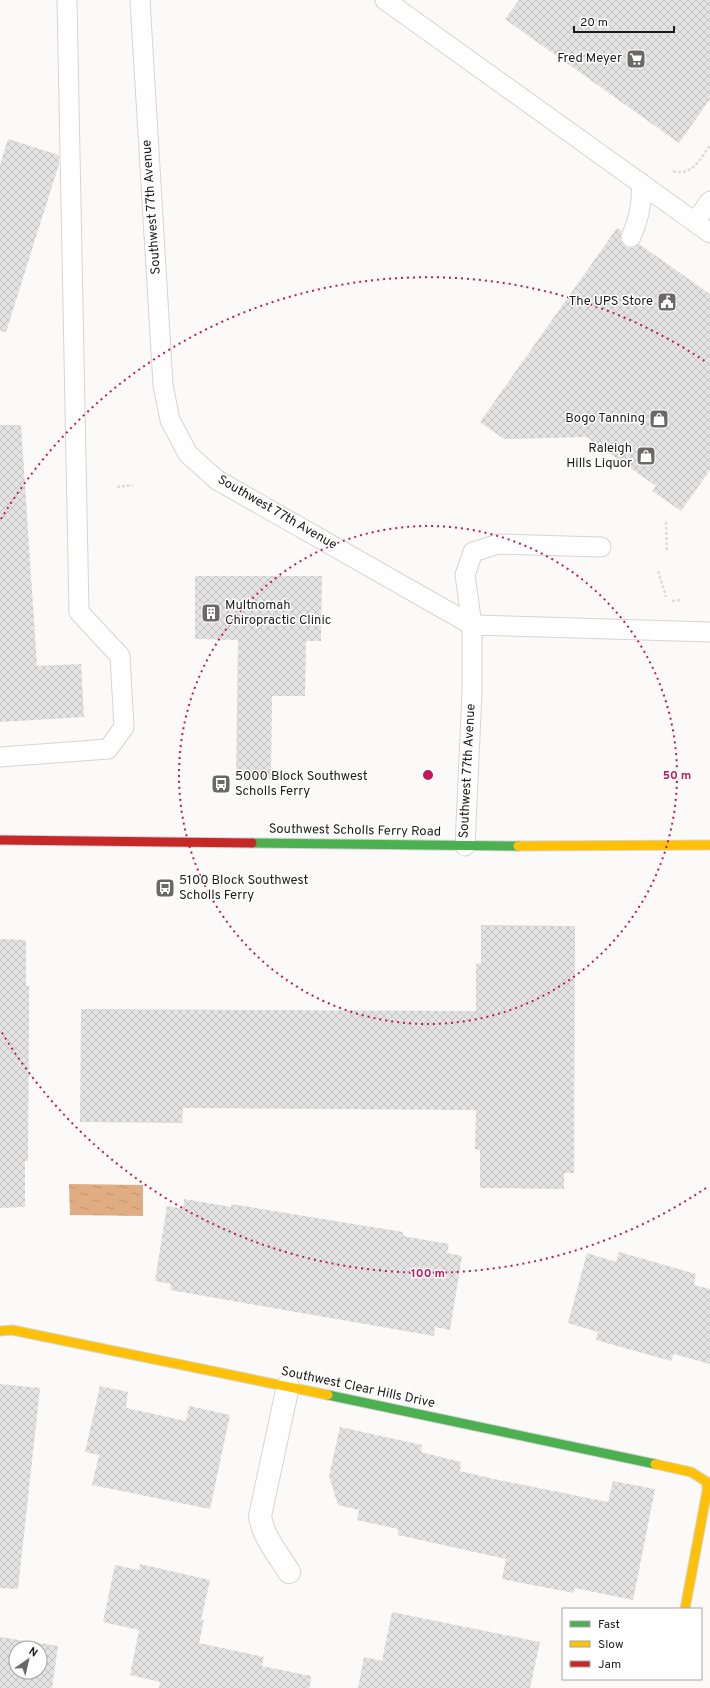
<svg xmlns="http://www.w3.org/2000/svg" width="710" height="1688" font-family="Overpass,sans-serif">
	<style>
		.water { fill: url(#water-ripples) }
		.building { fill: url(#building-cross-hatch); fill-rule: evenodd }
		.lines { fill: none; stroke-linecap: round; stroke-linejoin: round }
		.lane-casing { stroke: #d6d5d3; stroke-width: 21 }
		.street-casing { stroke: #d6d5d3; stroke-width: 24 }
		.fast-casing { stroke: #d6d5d3; stroke-width: 11 }
		.slow-casing { stroke: #d6d5d3; stroke-width: 11 }
		.jam-casing { stroke: #d6d5d3; stroke-width: 11 }
		.path { stroke: #dddcdc; stroke-width: 2.5; stroke-dasharray: 3 2; stroke-linecap: butt }
		.lane { stroke: #fffefe; stroke-width: 19 }
		.street { stroke: #fffefe; stroke-width: 22 }
		.fast { stroke: #4caf50; stroke-width: 9 }
		.slow { stroke: #ffc107; stroke-width: 9 }
		.jam { stroke: #c62828; stroke-width: 9 }
		.ring { fill: none; stroke: #c2185b; stroke-width: 2; stroke-dasharray: 2 4 }
		.labels { text-anchor: middle; dominant-baseline: central; stroke-width: 3; stroke-linejoin: round; paint-order: stroke }
		.poi-label { font-size: 13px; fill: #1d1b1a; stroke: #fff; text-anchor: end }
		.street-label { font-size: 13px; fill: #1d1b1a; stroke: #fff }
		.centre { fill: #c2185b; stroke: #fff; stroke-width: 2 }
		.ring-label { font-size: 12px; text-anchor: middle; font-weight: bold; fill: #c2185b; stroke: #fff; stroke-width: 3; stroke-linejoin: round; paint-order: stroke }
	</style>
	<defs>
		<pattern id="water-ripples" width="26" height="14" patternUnits="userSpaceOnUse"><rect width="26" height="14" fill="#e0ac81"/><path d="M2 4q2-2 4 0t4 0M15 11q2-2 4 0t4 0" fill="none" stroke="#c0936f"/></pattern>
		<pattern id="building-cross-hatch" width="8" height="8" patternUnits="userSpaceOnUse"><rect width="8" height="8" fill="#e3e3e3"/><path d="M0 0l8 8M0 8l8-8" fill="none" stroke="#c2c2c2"/></pattern>
	</defs>
	<rect width="100%" height="100%" fill="#fcfaf8"/>
	<path class="water" d="M69,1184l74,1v31l-73,-1z"/>
	<path class="building" d="M519,0h191v99l-31,44 -174,-124z
		M8,139l51,16v9l-53,168 -6,-1v-166z
		M617,228l5,3 -2,8 6,8 7,1 6,-4 71,50v176l-29,41 -29,-20 4,-5 -70,-49 -82,2 -24,-17z
		M0,425h21l16,241 44,-2 3,53 -84,5z
		M195,576h127l-1,65h-15l-1,55h-33l-1,82 -35,-1 2,-137 -43,-1z
		M481,925l94,1 -1,247h-10v16l-84,-1v-38l-5,-1 1,-39 -293,-2 -1,15 -102,-1 1,-113 395,2v-47l5,-1z
		M0,939l26,1v46h3v38l-1,137h-3v46l-25,1z
		M184,1199l47,8v-3l98,16 74,12v4l46,8 -2,9 15,3 -12,74 -15,-3 -1,9 -264,-46 1,-6 -16,-3 12,-75 16,3z
		M619,1252l77,22 -2,11 16,4v75l-36,-10 -3,7 -75,-21 2,-8 -30,-9 19,-70 29,9z
		M0,1384l40,4 -22,201 -18,-1z
		M100,1386l28,6 -2,16 60,13 3,-15 41,9 -20,94 -118,-24 7,-30 -14,-3z
		M340,1427l82,18 -1,7 40,10 -1,9 34,8 114,23 5,-21 42,8 -22,111 -58,-12 -1,5 -72,-14 4,-20 -108,-24v-6l-41,-9 2,-10 -21,-5 -9,-29z
		M140,1564l70,16 -9,40h3l-5,23 65,14 -2,9 49,10 -1,12h-151l1,-6 -30,-7 9,-45 -36,-8 12,-57 24,5z
		M392,1612l148,30 -10,46h-172l6,-31 18,4z
		M0,1637l58,9 -6,42h-52zM16,1648h24v24h-24z"/>
	<g class="lines">
		<defs>
			<path id="lane" d="M140,0l23,385 7,35 18,34 29,26 255,145v68l-7,153
				M385,0l325,233
				M695,222l15,-21
				M631,237c8,-18 12,-34 10,-54
				M601,547l-103,-3 -25,8 -8,23 7,50 238,7
				M0,757l108,-8 16,-22 -4,-71 -41,-44 -12,-612"/>
			<path id="street" d="M288,1386l-28,130c3,21 18,38 29,56"/>
			<path id="fast" d="M252,843l266,3
				M328,1395l327,69"/>
			<path id="slow" d="M518,846l192,-1
				M0,1331l12,-1 316,65
				M655,1464l36,8 16,10v9l-22,118"/>
			<path id="jam" d="M0,840l252,3"/>
		</defs>
		<use href="#lane" class="lane-casing"/>
		<use href="#street" class="street-casing"/>
		<use href="#fast" class="fast-casing"/>
		<use href="#slow" class="slow-casing"/>
		<use href="#jam" class="jam-casing"/>
		<path class="path" d="M673,171c19,6 28,-13 37,-26
			M117,487l16,-2
			M666,522l1,30
			M658,571l8,26
			M672,601l8,-1"/>
		<use href="#lane" class="lane"/>
		<use href="#street" class="street"/>
		<use href="#fast" class="fast"/>
		<use href="#slow" class="slow"/>
		<use href="#jam" class="jam"/>
	</g>
	<g class="ring">
		<circle cx="428" cy="775" r="249"/>
		<path d="M706 1188A498 498 0 0 1 1 1031M1 519A498 498 0 0 1 706 362"/>
	</g>
	<defs>
		<symbol id="supermarket-square" viewBox="-11 -11 22 22"><rect x="-9" y="-9" width="18" height="18" rx="4" fill="#6b6968" stroke="#fff"/><path d="M-6-5.5h2.5l.6 2H6L4.5 2H-2.5L-4.4-4H-6ZM-1.5 3.2a1.3 1.3 0 1 0 .1 0ZM3 3.2a1.3 1.3 0 1 0 .1 0Z" fill="#fff"/></symbol>
		<symbol id="civic-square" viewBox="-11 -11 22 22"><rect x="-9" y="-9" width="18" height="18" rx="4" fill="#6b6968" stroke="#fff"/><path d="M-.6-6.5H3V-4.5H.6V-3L4-1V1h2V6H-6V1h2V-1L-.6-3ZM-1.2 2.5V6h2.4V2.5Z" fill="#fff"/></symbol>
		<symbol id="shop-square" viewBox="-11 -11 22 22"><rect x="-9" y="-9" width="18" height="18" rx="4" fill="#6b6968" stroke="#fff"/><path d="M-5-2.5h2.3a2.7 3.5 0 0 1 5.4 0H5L5.5 6h-11ZM-1.5-2.5h3a1.5 2.3 0 0 0-3 0Z" fill="#fff"/></symbol>
		<symbol id="building-square" viewBox="-11 -11 22 22"><rect x="-9" y="-9" width="18" height="18" rx="4" fill="#6b6968" stroke="#fff"/><path d="M-4-6H4V6H1V3H-1V6H-4ZM-2.5-4.3h1.7v1.8h-1.7ZM.8-4.3h1.7v1.8H.8ZM-2.5-1h1.7V.8h-1.7ZM.8-1h1.7V.8H.8Z" fill="#fff"/></symbol>
		<symbol id="bus-square" viewBox="-11 -11 22 22"><rect x="-9" y="-9" width="18" height="18" rx="4" fill="#6b6968" stroke="#fff"/><path d="M-5-6H5V4H4V6H2V4H-2V6H-4V4H-5ZM-3.5-4V0h7V-4ZM-3.5 1.2v1.5H-2V1.2ZM2 1.2v1.5H3.5V1.2Z" fill="#fff"/></symbol>
	</defs>
	<g fill-rule="evenodd">
		<use href="#supermarket-square" x="625" y="48" width="22" height="22"/>
		<use href="#civic-square" x="656" y="291" width="22" height="22"/>
		<use href="#shop-square" x="648" y="408" width="22" height="22"/>
		<use href="#shop-square" x="635" y="445" width="22" height="22"/>
		<use href="#building-square" x="200" y="602" width="22" height="22"/>
		<use href="#bus-square" x="210" y="773" width="22" height="22"/>
		<use href="#bus-square" x="154" y="877" width="22" height="22"/>
	</g>
	<g class="labels">
		<g class="poi-label">
			<text x="622" y="59">Fred Meyer</text>
			<text x="653" y="302">The UPS Store</text>
			<text x="645" y="419">Bogo Tanning</text>
			<text x="632" y="449">Raleigh<tspan x="632" dy="15">Hills Liquor</tspan></text>
			<text x="225" y="606" text-anchor="start">Multnomah<tspan x="225" dy="15">Chiropractic Clinic</tspan></text>
			<text x="235" y="777" text-anchor="start">5000 Block Southwest<tspan x="235" dy="15">Scholls Ferry</tspan></text>
			<text x="179" y="881" text-anchor="start">5100 Block Southwest<tspan x="179" dy="15">Scholls Ferry</tspan></text>
		</g>
		<g class="street-label">
			<text transform="translate(152 207) rotate(-94)">Southwest 77th Avenue</text>
			<text transform="translate(277 513) rotate(30)">Southwest 77th Avenue</text>
			<text transform="translate(468 771) rotate(-87)">Southwest 77th Avenue</text>
			<text transform="translate(355 831) rotate(1)">Southwest Scholls Ferry Road</text>
			<text transform="translate(358 1388) rotate(12)">Southwest Clear Hills Drive</text>
		</g>
	</g>
	<circle cx="428" cy="775" r="6" class="centre"/>
	<g class="ring-label">
		<text x="677" y="779">50 m</text>
		<text x="428" y="1277">100 m</text>
	</g>
	<rect x="562" y="1608" width="140" height="72" fill="#ffffff" stroke="#a5a4a3"/>
	<rect x="570" y="1621" width="20" height="6" fill="#4caf50" stroke="#a5a4a3"/>
	<text x="598" y="1628" font-size="12" fill="#1d1b1a">Fast</text>
	<rect x="570" y="1641" width="20" height="6" fill="#ffc107" stroke="#a5a4a3"/>
	<text x="598" y="1648" font-size="12" fill="#1d1b1a">Slow</text>
	<rect x="570" y="1661" width="20" height="6" fill="#c62828" stroke="#a5a4a3"/>
	<text x="598" y="1668" font-size="12" fill="#1d1b1a">Jam</text>
	<g transform="translate(28 1660) rotate(34)"><circle r="19" fill="#ffffff" stroke="#a5a4a3"/>
	<path d="M0-3L7 15L0 10L-7 15Z" fill="#6b6968"/>
	<text y="-6" font-size="11" font-weight="bold" text-anchor="middle" fill="#1d1b1a">N</text>
	</g>
	<path d="M574 26v6h100v-6" fill="none" stroke="#1d1b1a" stroke-width="2"/>
	<text x="580" y="26" font-size="12" fill="#1d1b1a" stroke="#ffffff" stroke-width="3" paint-order="stroke">20 m</text>
</svg>
